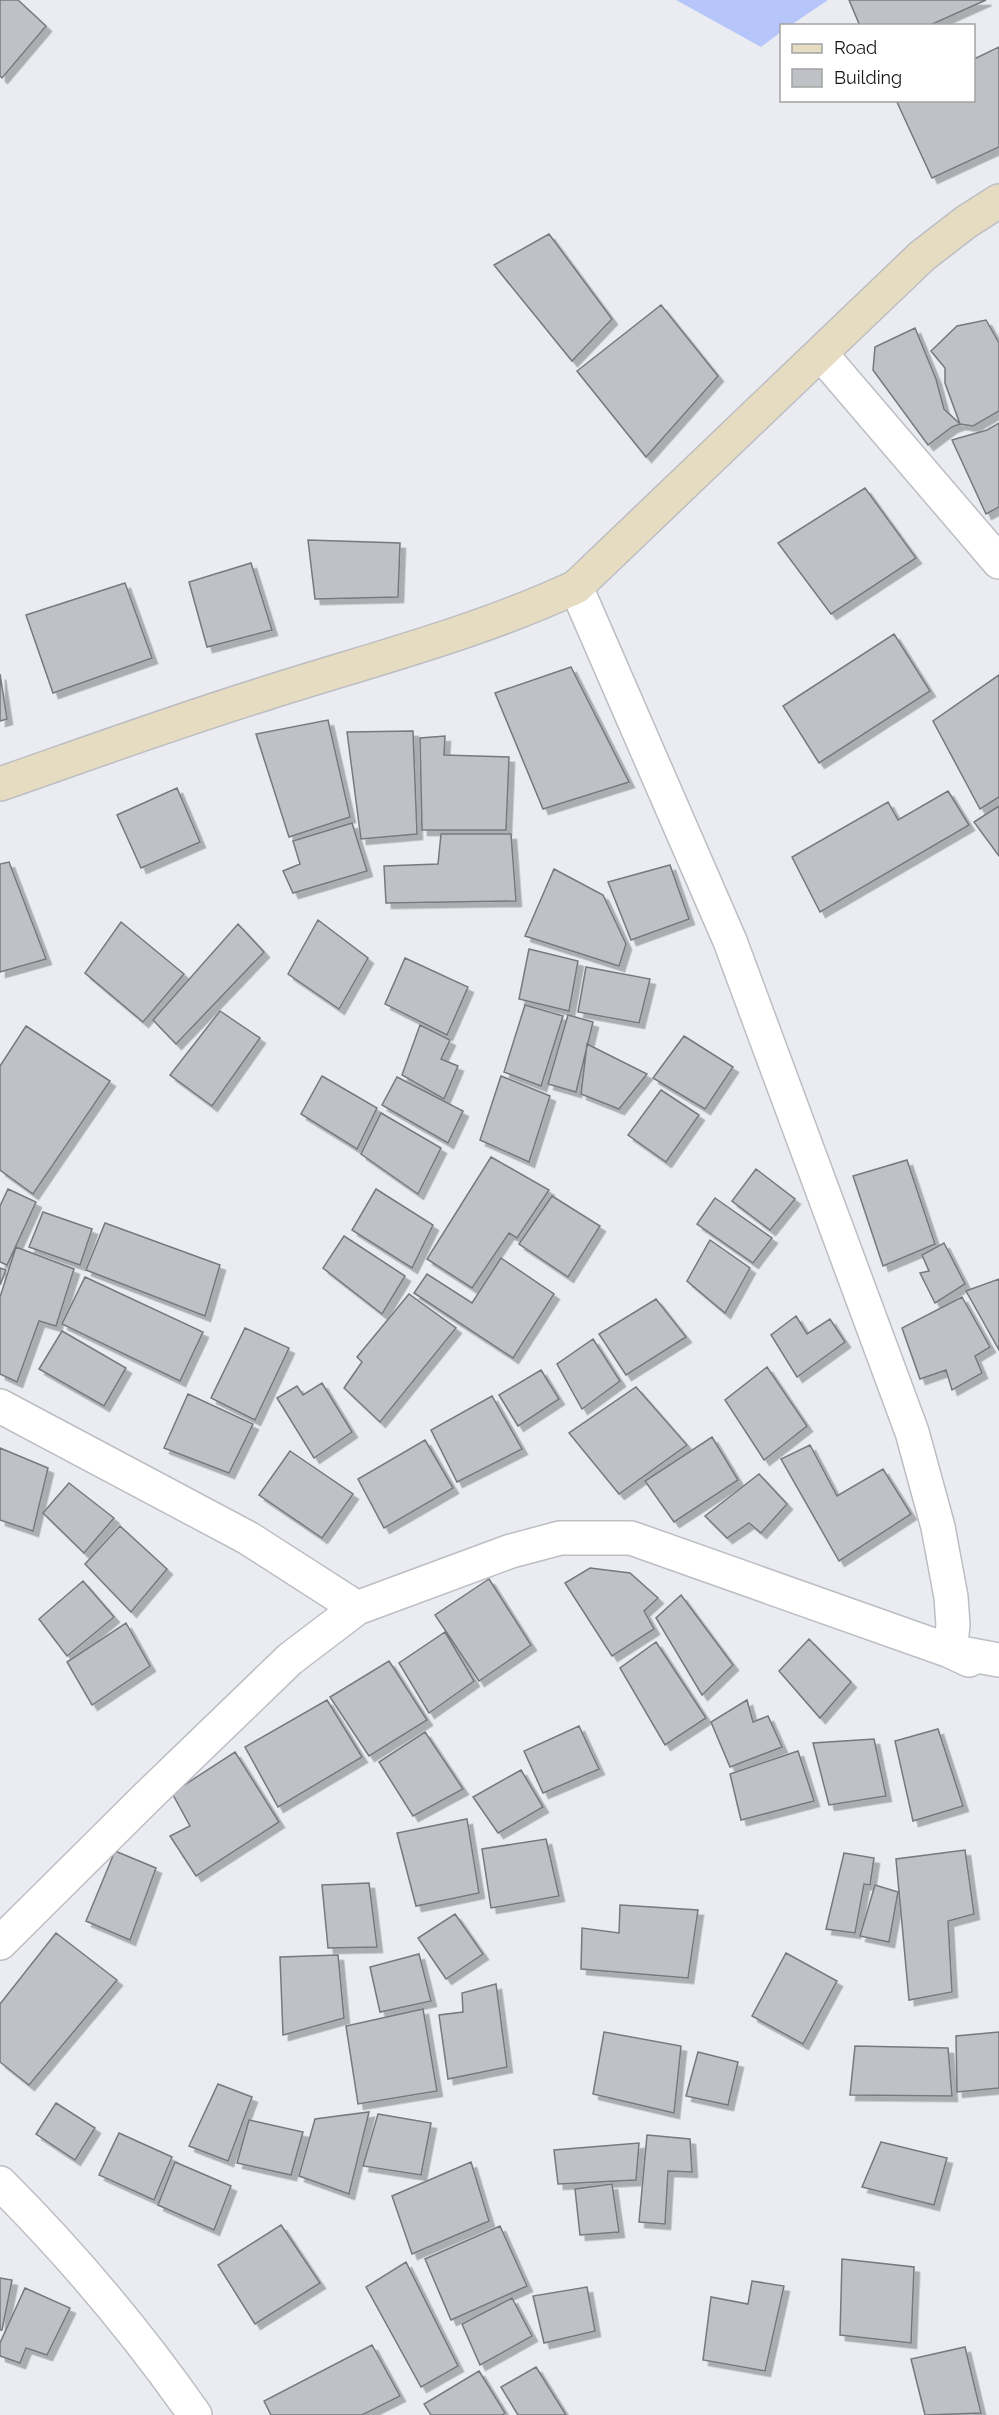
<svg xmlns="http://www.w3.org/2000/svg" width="999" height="2415" font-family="Raleway,sans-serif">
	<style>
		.water { fill: #b7c6fa }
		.building { fill: #bfc1c6; stroke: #77797e; stroke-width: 1.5; filter: url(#shadow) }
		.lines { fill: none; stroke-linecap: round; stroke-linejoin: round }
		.street-casing { stroke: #bcbec3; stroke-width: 36 }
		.secondary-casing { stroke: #bcbec3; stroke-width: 36 }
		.street { stroke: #fff; stroke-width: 33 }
		.secondary { stroke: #e6dcc1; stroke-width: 33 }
	</style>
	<defs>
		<filter id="shadow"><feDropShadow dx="5.5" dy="5.5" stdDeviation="0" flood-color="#0004"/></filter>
	</defs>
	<rect width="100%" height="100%" fill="#eaecf1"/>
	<path class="water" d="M676,0h152l-37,25 -9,1 -1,6 -20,15z"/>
	<path class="building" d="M0,0h18l28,26 -44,52 -2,-2z
		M849,0h137l-58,26h-68z
		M999,47v100l-67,31 -36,-78h78v-41z
		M549,234l63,85 -40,42 -78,-96z
		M661,305l57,71 -72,81 -69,-86z
		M986,320l13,23v68l-26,15 -13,-2 -15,-41v-15l-14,-17 26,-25z
		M915,328l21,51 8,30 16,15 -8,3 -24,18 -55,-75 2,-23z
		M999,423v84l-13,7 -34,-74 35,-10z
		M865,488l51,70 -85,56 -53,-71z
		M308,540l92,3 -2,54 -83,2z
		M251,563l21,67 -65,17 -18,-65z
		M125,583l27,75 -99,35 -27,-78z
		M894,634l36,57 -111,72 -36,-57z
		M571,667l58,115 -86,27 -48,-116z
		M0,674l7,45 -7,2z
		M999,675v122l-19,12 -47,-88z
		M328,720l22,97 -61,20 -33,-103z
		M413,731l4,103 -56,5 -14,-107z
		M445,736l-1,19 65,2 -3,73h-84l-2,-92z
		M177,788l23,54 -59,26 -24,-53z
		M948,791l21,34 -149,87 -28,-55 96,-55 10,18z
		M999,806v50l-25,-34z
		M352,823l15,48 -74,22 -10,-22 17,-7 -7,-23z
		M441,834h70l5,67 -130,2 -2,-37 54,-2z
		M9,862l37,97 -46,13v-108z
		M670,865l19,54 -58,21 -23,-58z
		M554,869l49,26 23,49 -7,22 -94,-30z
		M318,920l50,38 -29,51 -51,-35z
		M121,922l63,52 -41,48 -58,-49z
		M238,924l26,28 -88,92 -23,-24z
		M529,949l49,12 -9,50 -50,-12z
		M405,958l63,29 -21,48 -62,-31z
		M586,967l64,12 -11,44 -61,-11z
		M525,1005l38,11 -22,70 -37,-14z
		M220,1011l40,27 -48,68 -42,-31z
		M568,1015l25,7 -17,70 -28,-8z
		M420,1025l30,15 -9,19 17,7 -14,33 -42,-24z
		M26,1026l84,55 -77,113 -33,-24v-104z
		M684,1036l49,31 -28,42 -52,-31z
		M587,1044l60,30 -28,35 -38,-15z
		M322,1076l55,32 -20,41 -56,-35z
		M501,1076l49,20 -21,66 -49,-22z
		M397,1077l66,34 -15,32 -66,-38z
		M661,1090l38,25 -33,47 -38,-27z
		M381,1113l60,35 -23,46 -57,-40z
		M491,1157l58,33 -32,48 -8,-5 -37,55 -45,-29z
		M907,1160l28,84 -52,22 -30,-90z
		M756,1169l39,30 -25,31 -38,-29z
		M8,1189l28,13 -29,63 -7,-3v-56z
		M376,1189l57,36 -21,43 -60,-38z
		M552,1196l48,30 -32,51 -49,-33z
		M715,1198l57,40 -19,25 -56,-39z
		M43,1212l49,17 -12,36 -51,-18z
		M105,1223l115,42 -15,51 -119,-46z
		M344,1236l61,40 -23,38 -59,-46z
		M710,1240l40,28 -25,45 -38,-32z
		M944,1243l21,41 -30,19 -15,-30 9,-2 -7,-16z
		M16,1247l58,22 -18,57 -17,-5 -22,61 -17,-8v-77z
		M501,1258l53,36 -41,64 -99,-65 13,-19 45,29z
		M0,1268l6,2 -6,15z
		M85,1277l118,55 -23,49 -118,-57z
		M999,1279v71l-33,-59z
		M409,1294l47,34 -76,94 -36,-34 18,-26 -5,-5z
		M962,1297l28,50 -15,9 7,17 -30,17 -6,-20 -26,9 -18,-51z
		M656,1299l30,38 -60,38 -27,-41z
		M796,1316l11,18 23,-15 15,23 -48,35 -26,-42z
		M245,1328l44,20 -34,72 -44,-22z
		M62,1331l64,37 -22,38 -65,-37z
		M593,1339l27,42 -38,28 -25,-45z
		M767,1367l40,59 -43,34 -39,-60z
		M541,1370l18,29 -41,27 -19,-31z
		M322,1383l30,49 -38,26 -37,-60 20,-12 6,9z
		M636,1387l51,58 -68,49 -50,-61z
		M188,1394l65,30 -24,49 -65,-25z
		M492,1396l30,53 -65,33 -26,-52z
		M712,1437l26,43 -64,42 -29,-41z
		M425,1440l28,48 -69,40 -26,-49z
		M810,1445l27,51 46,-27 28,45 -72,47 -58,-102z
		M0,1448l48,20 -15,63 -33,-11z
		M290,1451l63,43 -31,44 -63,-43z
		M759,1474l28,30 -26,29 -12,-10 -22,15 -22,-22z
		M69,1483l45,35 -30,35 -41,-40z
		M120,1526l47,43 -36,43 -46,-48z
		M590,1568l40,5 28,25 -14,13 10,18 -42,27 -47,-73z
		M489,1579l42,66 -52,36 -44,-66z
		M83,1581l31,36 -47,39 -28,-37z
		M681,1595l52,70 -31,30 -46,-77z
		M126,1623l24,43 -58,39 -25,-43z
		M445,1632l29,49 -45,32 -30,-50z
		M809,1639l42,43 -31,36 -41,-47z
		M656,1642l50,76 -41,27 -45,-77z
		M389,1661l38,59 -58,36 -39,-59z
		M327,1700l35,57 -84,50 -33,-60z
		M747,1700l6,22 15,-6 14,31 -52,20 -19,-45z
		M579,1726l20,43 -56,24 -19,-42z
		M938,1729l25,77 -50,15 -18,-80z
		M425,1732l38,57 -50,27 -34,-54z
		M874,1739l12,57 -57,9 -16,-62z
		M798,1751l16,50 -73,19 -11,-46z
		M235,1752l44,70 -83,54 -26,-40 20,-10 -18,-33z
		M521,1770l22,37 -45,26 -25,-36z
		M467,1819l12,74 -63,13 -19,-73z
		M546,1839l13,57 -68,12 -9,-59z
		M965,1850l9,64 -26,7 4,71 -43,8 -13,-141z
		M115,1851l41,17 -26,72 -44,-19z
		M844,1853l30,5 -4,27 -6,-1 -9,49 -29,-4z
		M369,1883l8,64 -49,1 -6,-63z
		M875,1885l23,7 -9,50 -29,-6z
		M620,1905l78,5 -10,68 -107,-9 1,-41 37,5z
		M455,1914l28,40 -37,25 -28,-41z
		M56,1933l61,47 -88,105 -29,-23v-58z
		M786,1953l51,28 -34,63 -51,-28z
		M419,1954l12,47 -51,11 -10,-45z
		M338,1955l6,63 -61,17 -3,-78z
		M496,1984l11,83 -59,12 -9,-64 24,-3 -1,-19z
		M423,2009l14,82 -79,13 -12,-78z
		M604,2032l77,14 -7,67 -81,-19z
		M999,2032v56l-42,4 -1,-56z
		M855,2046l93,2 4,48 -102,-1z
		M698,2052l40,10 -10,43 -42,-9z
		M218,2084l34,13 -24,64 -39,-15z
		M56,2103l39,25 -20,32 -39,-26z
		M369,2112l-20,82 -50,-18 16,-57z
		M378,2114l53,9 -10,52 -58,-9z
		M249,2120l54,12 -12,43 -54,-12z
		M119,2133l53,24 -18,43 -55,-25z
		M647,2135l43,4 2,33 -24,-1 -3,53 -26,-2z
		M881,2142l66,16 -13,47 -72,-18z
		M639,2143l-3,37 -78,4 -4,-34z
		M175,2162l56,24 -17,44 -56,-25z
		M471,2162l18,59 -77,33 -20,-58z
		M612,2184l7,48 -39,3 -5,-46z
		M281,2225l39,58 -65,41 -37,-59z
		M500,2226l27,60 -76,34 -26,-61z
		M842,2259l72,8 -3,76 -71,-8z
		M406,2262l52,104 -37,21 -55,-100z
		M0,2278l12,2 -10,50h-2z
		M752,2281l32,5 -19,85 -62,-11 8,-63 37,7z
		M587,2287l8,44 -51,12 -11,-47z
		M25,2288l45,20 -23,47 -21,-7 -6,15 -20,-7v-13z
		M512,2298l20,38 -52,29 -18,-41z
		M372,2345l28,51 -38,19h-91l-7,-14z
		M965,2347l16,66 -56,2 -14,-56z
		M536,2367l30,48h-48l-17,-28z
		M479,2371l26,42 -3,2h-71l-7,-11z"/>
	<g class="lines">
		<defs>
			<path id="street" d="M821,354l178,208
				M576,587l154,354 182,491 26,95 13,70 2,28 -3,26 49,9
				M0,1406l248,132 109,70
				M0,1943l147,-146 143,-138 67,-51 154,-57 49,-13h71l319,113 19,9
				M0,2183c72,72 137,149 195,232"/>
			<path id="secondary" d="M0,784c89,-31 177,-63 267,-91 103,-33 210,-60 309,-106l346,-331 44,-34 33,-21"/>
		</defs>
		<use href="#street" class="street-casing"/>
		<use href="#secondary" class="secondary-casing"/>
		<use href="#street" class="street"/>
		<use href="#secondary" class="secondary"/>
	</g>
	<rect x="780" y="24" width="195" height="78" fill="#ffffff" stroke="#a1a2a3" stroke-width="1.5"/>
	<rect x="792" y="44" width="30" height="9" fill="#e6dcc1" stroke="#a1a2a3" stroke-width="1.5"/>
	<text x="834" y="54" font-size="18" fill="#151618">Road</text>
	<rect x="792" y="69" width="30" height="18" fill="#bfc1c6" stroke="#a1a2a3" stroke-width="1.5"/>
	<text x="834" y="84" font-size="18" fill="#151618">Building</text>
</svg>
